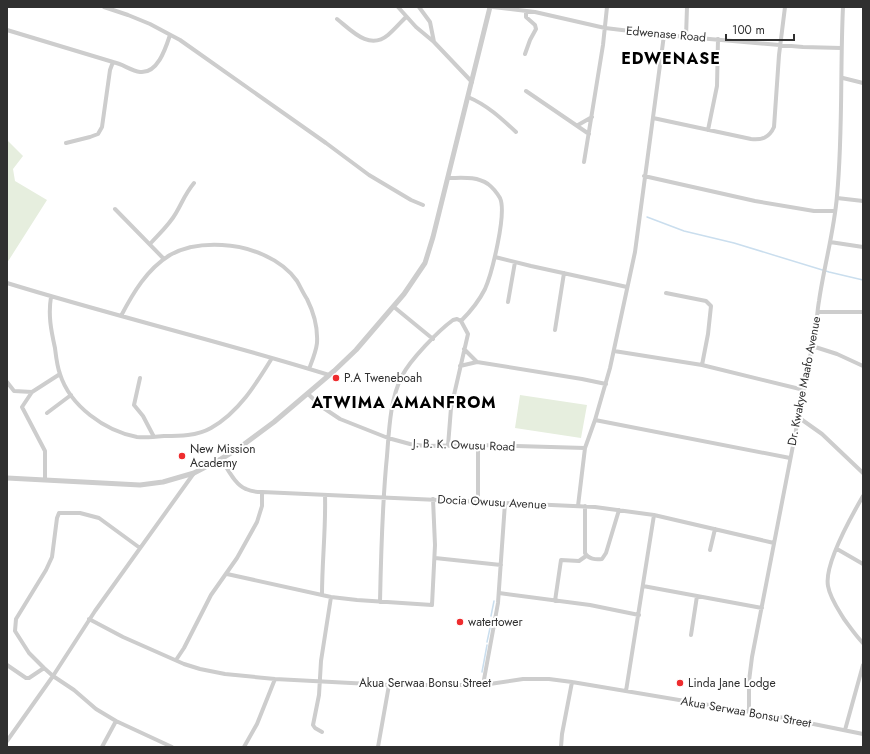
<svg xmlns="http://www.w3.org/2000/svg" width="870" height="754" font-family="Jost,sans-serif">
	<style>
		.green { fill: #e6eede }
		.lines { fill: none; stroke-linecap: round; stroke-linejoin: round }
		.stream { stroke: #cadeee; stroke-width: 1.5 }
		.minor { stroke: #cdcdcd; stroke-width: 4 }
		.tertiary { stroke: #cdcdcd; stroke-width: 5 }
		.poi-dot { fill: #ee2c2e; stroke: #fff; stroke-width: 1.5 }
		.labels { text-anchor: middle; dominant-baseline: central; stroke-width: 4; stroke-linejoin: round; paint-order: stroke }
		.street-label { font-size: 12px; fill: #303030; stroke: #fff }
		.poi-label { font-size: 12px; fill: #303030; stroke: #fff; text-anchor: start }
		.district-label { font-size: 16px; font-weight: bold; letter-spacing: 1px; fill: #000; stroke: #fff }
	</style>
	<rect width="100%" height="100%" fill="#fff"/>
	<path class="green" d="M7,140l16,16 -10,13 2,12 32,19 -40,63z
		M520,395l67,10 -6,33 -66,-10z"/>
	<g class="lines">
		<path class="stream" d="M647,217l37,14 50,12 95,29 34,8
			M491,616l3,-15
			M487,642l3,-14
			M482,672l5,-27"/>
		<path class="minor" d="M104,7l24,8 22,9 30,16 146,103 43,32 42,25 12,5
			M398,7l18,20 18,15
			M419,7l11,15 4,20 38,40
			M493,7l42,5 70,16 59,7 139,12 38,1
			M337,19c14,11 32,32 51,16 6,-5 12,-12 18,-18
			M7,30l106,32
			M686,37l1,-30
			M525,54l5,-14 6,-11 -1,-4 -9,-8v-6
			M843,78l20,5
			M526,91l63,43
			M468,97c19,8 33,21 48,35
			M653,118l98,21c11,1 18,-1 23,-12l5,-72 6,-48
			M578,125l14,-8
			M708,130l9,-44 1,-47
			M66,143l24,-6 8,-3 4,-7 8,-57 3,-8c10,2 18,9 27,10 18,2 26,-25 30,-37
			M584,162l19,-117 4,-38
			M644,176l111,25 59,10h21
			M837,198l26,3
			M115,209l49,50
			M830,242l33,5
			M150,244c9,-10 20,-20 26,-31 7,-12 9,-19 18,-30
			M495,257l36,9 96,21
			M7,283c107,33 216,59 322,92
			M666,293l40,8 5,5 -3,28 -6,31
			M51,297c-3,18 0,33 4,51 1,8 2,18 5,26 10,32 45,57 77,63 8,1 18,0 27,-1 15,0 33,0 47,-8 28,-16 45,-44 61,-70
			M508,302l7,-40
			M394,307l39,32
			M818,312h45
			M121,316c12,-23 26,-47 49,-61 16,-9 34,-11 52,-10 26,1 59,13 75,36 3,5 6,12 10,18 7,14 11,28 10,44 -1,9 -5,18 -8,26
			M555,330l9,-57
			M812,346l25,8 26,12
			M464,349l13,13
			M614,351l88,14 102,25
			M460,366l17,-4 105,17 24,5
			M140,378l-6,27 9,11 11,21
			M7,382l7,9 18,1
			M308,394l14,13 18,12 48,19 22,6 15,2 53,-1 107,3
			M47,413l24,-18
			M798,417l24,17 41,39
			M595,420l195,38
			M478,445v56
			M448,446l3,-38 17,-74 -7,-13
			M221,459c7,10 14,26 25,30 4,2 11,3 16,3l333,15 59,8 120,28
			M45,479v-28l-23,-44 10,-15 28,-18
			M863,496c-11,19 -39,69 -35,90 2,12 10,23 16,33 6,8 12,17 19,24
			M578,506l7,-58 10,-28 15,-52 25,-116 29,-217
			M585,506v47c3,6 11,7 17,6l4,-6 13,-43
			M140,548l-41,-30 -19,-5h-21l-2,5 -5,39 -6,13 -30,49 -1,12 14,22 15,15 9,8 21,14 22,19 20,12 56,26
			M837,549l26,15
			M710,550l5,-21
			M435,558l66,7
			M227,574l104,23 26,3 75,5 3,-60 -2,-46
			M643,586l119,22
			M499,593l91,12 49,10
			M322,595c0,-34 4,-67 3,-100
			M555,601l6,-41 18,1 7,-5
			M380,602c1,-49 2,-97 7,-146 2,-25 3,-57 15,-80 8,-16 36,-45 51,-56l4,-1 4,2c10,-10 18,-20 24,-32 7,-16 22,-76 15,-91 -3,-5 -8,-11 -12,-14 -12,-8 -26,-6 -40,-6
			M89,619l34,18 61,27 16,5 25,5 50,5 114,6h94l40,-6h26l23,3 197,33 94,19
			M691,635l6,-39
			M176,660l8,-12 27,-53 26,-37 20,-36 5,-16v-14
			M7,665l19,13h3l15,-10
			M483,685l15,-82 7,-100
			M626,691l28,-176
			M749,712v-31l3,-24 63,-325c2,-10 2,-20 4,-31 5,-35 15,-69 18,-105 6,-63 3,-126 6,-189
			M845,730l18,-65
			M322,732l-7,-4 -2,-3 6,-30 2,-34 10,-64
			M7,741l46,-65 42,-65 99,-138
			M102,747l14,-26
			M244,747l13,-23 18,-45
			M378,747l11,-62
			M561,747l1,-13 10,-52"/>
		<path class="tertiary" d="M7,478l133,7 23,-3 31,-9 27,-14 18,-11 35,-26 60,-51 22,-21 48,-56 21,-31 8,-26 57,-230"/>
	</g>
	<g class="poi-dot">
		<circle cx="336" cy="378" r="4"/>
		<circle cx="182" cy="456" r="4"/>
		<circle cx="460" cy="622" r="4"/>
		<circle cx="680" cy="683" r="4"/>
	</g>
	<g class="labels">
		<g class="street-label">
			<text transform="translate(666 34) rotate(5)">Edwenase Road</text>
			<text transform="translate(804 381) rotate(-79)">Dr. Kwakye Maafo Avenue</text>
			<text transform="translate(464 445) rotate(2)">J. B. K. Owusu Road</text>
			<text transform="translate(492 502) rotate(3)">Docia Owusu Avenue</text>
			<text x="425" y="683">Akua Serwaa Bonsu Street</text>
			<text transform="translate(746 712) rotate(10)">Akua Serwaa Bonsu Street</text>
		</g>
		<g class="poi-label">
			<text x="344" y="378">P.A Tweneboah</text>
			<text x="190" y="449">New Mission<tspan x="190" dy="14">Academy</tspan></text>
			<text x="468" y="622">watertower</text>
			<text x="688" y="683">Linda Jane Lodge</text>
		</g>
		<g class="district-label">
			<text x="671" y="58">EDWENASE</text>
			<text x="404" y="402">ATWIMA AMANFROM</text>
		</g>
	</g>
	<rect width="870" height="754" fill="none" stroke="#303030" stroke-width="16"/>
	<path d="M726 34v6h68v-6" fill="none" stroke="#303030" stroke-width="2"/>
	<text x="732" y="34" font-size="12" fill="#303030" stroke="#ffffff" stroke-width="3" paint-order="stroke">100 m</text>
</svg>
